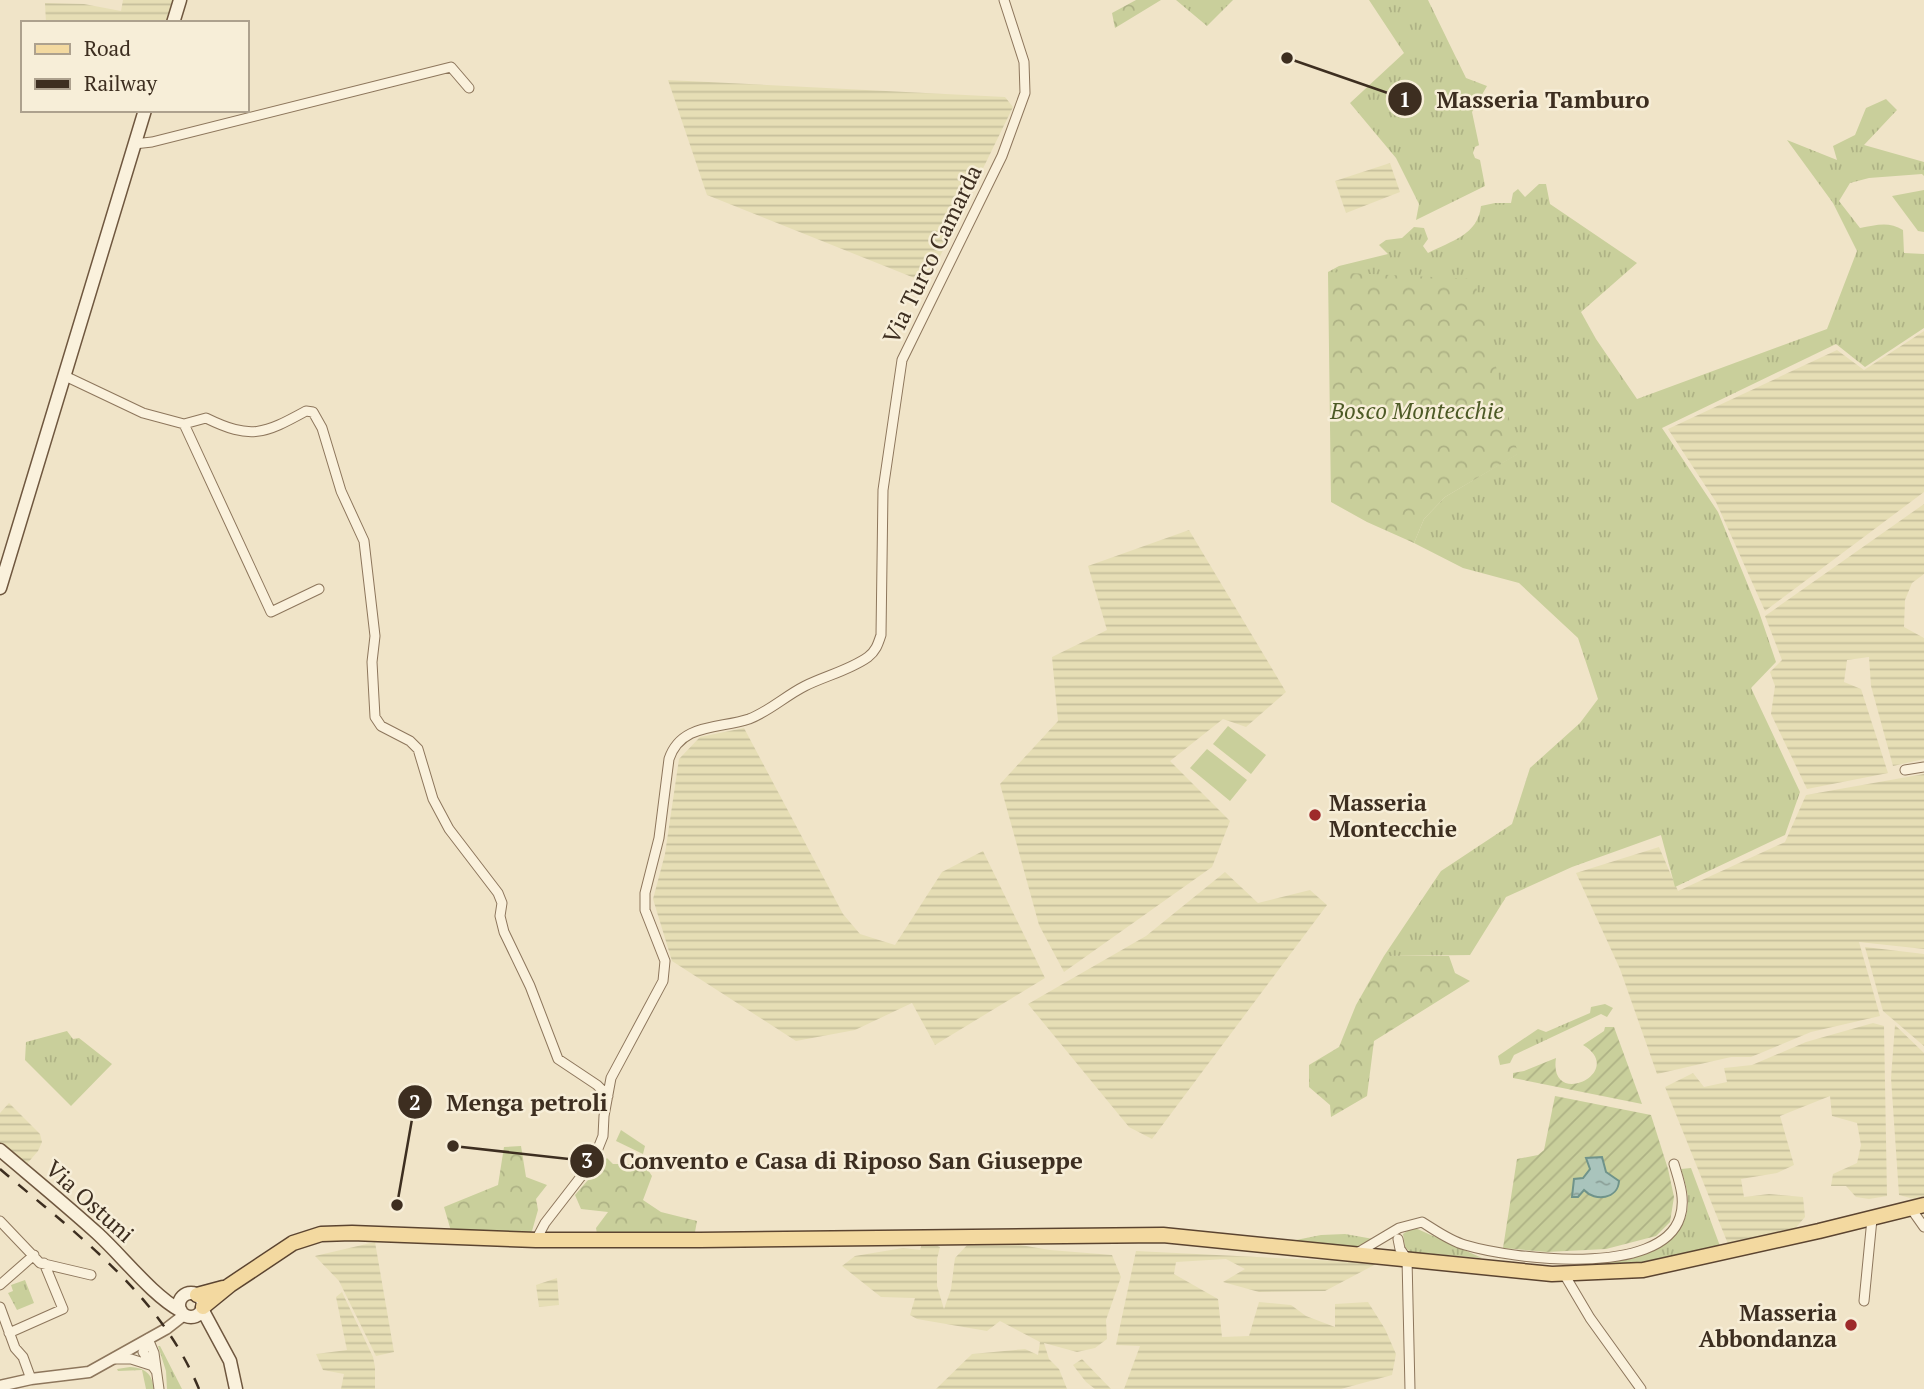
<svg xmlns="http://www.w3.org/2000/svg" width="1924" height="1389" font-family="'PT Serif',serif">
	<style>
		.farmland { fill: url(#farmland-rules) }
		.grass { fill: url(#grass-tufts) }
		.forest { fill: url(#forest-crowns) }
		.garden { fill: url(#garden-furrows) }
		.pitch { fill: #c9cf9b }
		.water { fill: url(#water-ripples); stroke: #6f938a; stroke-width: 2 }
		.lines { fill: none; stroke-linecap: round; stroke-linejoin: round }
		.minor-casing { stroke: #8d765c; stroke-width: 11 }
		.tertiary-casing { stroke: #8d765c; stroke-width: 13 }
		.secondary-casing { stroke: #6f573f; stroke-width: 15 }
		.primary-casing { stroke: #5b4430; stroke-width: 17 }
		.minor { stroke: #faf1dc; stroke-width: 9 }
		.tertiary { stroke: #faf1dc; stroke-width: 10 }
		.secondary { stroke: #faf1dc; stroke-width: 12 }
		.primary { stroke: #f3d9a0; stroke-width: 14 }
		.rail { stroke: #3d2e20; stroke-width: 2.5; stroke-dasharray: 12 12; stroke-linecap: butt }
		.poi-dot { fill: #9e2a2b; stroke: #f7eed8; stroke-width: 2.5 }
		.labels { text-anchor: middle; dominant-baseline: central; stroke-width: 5; stroke-linejoin: round; paint-order: stroke }
		.street-label { font-size: 23px; fill: #3d2e20; stroke: #f7eed8 }
		.park-label { font-size: 23px; font-style: italic; fill: #4d5a26; stroke: #f7eed8 }
		.poi-label { font-size: 23px; font-weight: bold; fill: #3d2e20; stroke: #f7eed8; text-anchor: start }
		.leader { fill: none; stroke: #3d2e20; stroke-width: 2.5 }
		.callout-dot { fill: #3d2e20; stroke: #f7eed8; stroke-width: 2.5 }
		.mark-label { font-size: 21px; text-anchor: middle; font-weight: bold; fill: #fff }
		.callout-label { font-size: 24px; text-anchor: middle; font-weight: bold; fill: #3d2e20; stroke: #f7eed8; stroke-width: 5; stroke-linejoin: round; paint-order: stroke }
	</style>
	<defs>
		<pattern id="farmland-rules" width="6" height="5" patternUnits="userSpaceOnUse" patternTransform="scale(1.75)"><rect width="6" height="5" fill="#e6deb5"/><path d="M0 2.5h6" fill="none" stroke="#c6bf9b"/></pattern>
		<pattern id="grass-tufts" width="24" height="20" patternUnits="userSpaceOnUse" patternTransform="scale(1.75)"><rect width="24" height="20" fill="#c9cf9b"/><path d="M3 7l-1-3M5 7V3M7 7l1-3M15 17l-1-3M17 17v-4M19 17l1-3" fill="none" stroke="#aeb285"/></pattern>
		<pattern id="forest-crowns" width="20" height="18" patternUnits="userSpaceOnUse" patternTransform="scale(1.75)"><rect width="20" height="18" fill="#c9cf9b"/><path d="M2 6a3 3 0 1 1 6 0M12 15a3 3 0 1 1 6 0" fill="none" stroke="#aeb285"/></pattern>
		<pattern id="garden-furrows" width="10" height="10" patternUnits="userSpaceOnUse" patternTransform="scale(1.75)"><rect width="10" height="10" fill="#c9cf9b"/><path d="M-1 1l2-2M0 10L10 0M9 11l2-2" fill="none" stroke="#aeb285"/></pattern>
		<pattern id="water-ripples" width="26" height="14" patternUnits="userSpaceOnUse" patternTransform="scale(1.75)"><rect width="26" height="14" fill="#a9c4bc"/><path d="M2 4q2-2 4 0t4 0M15 11q2-2 4 0t4 0" fill="none" stroke="#8ba098"/></pattern>
	</defs>
	<rect width="100%" height="100%" fill="#f0e4c8"/>
	<path class="farmland" d="M123,0h50l-7,23h-120l-1,-20 39,1 37,7z
		M668,80l337,17 8,10 -86,176 -220,-88z
		M1390,163l10,29 -54,21 -11,-32z
		M1924,331v161l-159,119 -49,-109 -48,-73 169,-79 27,20z
		M1924,504v70l-12,9 -7,17 -1,27 20,11v121l-31,7 -22,-80 -2,-29 -22,3 -3,22 17,7 27,84 -81,16 -36,-75 4,-28 -5,-14 12,-12 -17,-44z
		M1189,530l97,162 -40,35 -23,-8 -53,42 60,60 -18,46 -148,105 -25,-47 -39,-141 58,-63 -6,-64 55,-27 -19,-64z
		M744,728l99,186 17,20 35,11 47,-73 41,-21 62,127 -110,67 -23,-42 -57,27 -59,11 -124,-80 -19,-62 12,-45 14,-95 21,-22z
		M1924,774v175l-65,-7 21,74 -69,16 -60,25h-20l-74,17 -37,-105 -44,-96 83,-26 19,44 107,-49 21,-47z
		M1225,872l33,31 52,-13 17,15 -175,234 -23,-12 -101,-123 118,-68z
		M1865,947l59,7v92l-41,-35z
		M1873,1023l11,3 3,170 -18,3 -13,-2 -10,-11h-15l2,-12 24,-11 4,-18 -4,-22 -25,-7 -2,-20 -50,20 14,49 -17,8 -36,6 3,18 25,-3 34,3 2,20 -12,14 -65,13 -63,-157 28,-14 11,14 23,-5 -3,-14 28,-3 54,-23z
		M1895,1025l29,28v143l-10,3 -15,-4 -8,-117z
		M9,1103l31,31 2,8 -4,9 -13,15 -25,-22v-31z
		M923,1240l17,7 -3,12v27l7,23 7,-20 4,-31 14,-15 34,-1 47,8 62,5 9,22 -15,43 1,19 -12,9 -18,4 -33,-9 5,16 10,10 8,20h-131l36,-35 53,-5 13,6 2,-13 -40,-21 -13,10 -70,-12 -7,-4 5,-17 -34,-1 -39,-31 13,-10 48,-8 17,2z
		M375,1242l19,110 -18,4 -37,-75 -24,-25z
		M1136,1251l242,12 -53,28 -66,1 -36,-10 22,-13 -19,-10 -50,3 -2,12 44,25 4,38 27,-1 10,-34 32,3 15,11 29,11v-23l33,-2 17,27 11,25 -4,21 -51,14h-217l16,-43 -24,-1z
		M557,1278l2,27 -20,2 -3,-22z
		M342,1292l31,65 2,10v22h-34l3,-15 -21,-4 -7,-16 31,-4 -11,-53z
		M1082,1359l29,30h-16l-9,-7 -13,-17z"/>
	<path class="grass" d="M1176,0h57l-26,26z
		M1369,0h59l38,78 21,8 -15,26 7,33 -4,2 -2,6 2,5 5,2 5,26 -69,34 3,-16 -23,-46 -46,-55 54,-50z
		M1886,99l11,11 -33,35 60,17v14l-2,-2 -53,4 -19,5 -11,18 21,27c16,-3 29,-7 43,2l1,23 20,1v74l-59,39 -29,-23 -174,84 56,84 41,100 17,50 -25,26 49,104 -15,43 -110,52 -14,-52 -89,32 -66,30 -36,58 -86,1 57,-85 71,-47 18,-56 50,-45 18,-24 -20,-61 -59,-55 -56,-15 -49,-25 10,-24 21,-22 72,-43 -189,-182 11,-6 49,-12 -9,-9 7,-5 16,-2 12,-11 10,1 4,11 -5,7 5,7c23,-12 50,-18 53,-47l14,-3h16l2,-10 5,-4 7,8 14,-13h7l4,20 87,59 -56,49 15,27 41,60 190,-70 30,-78 -24,-48 -46,-63 50,20 -4,-14 22,-11 11,-27z
		M1924,190v42l-6,-1 -26,-35z
		M1605,1004l8,4 -6,9 -6,-3 -87,41 -4,8 -10,2 -2,-9 40,-27 8,3 44,-19 1,-6z
		M67,1031l6,8 6,-1 33,26 -41,42 -46,-46 1,-18z
		M1691,1168l29,78 -87,19 -53,1c40,-5 108,-12 108,-65 0,-11 -4,-22 -7,-32z
		M1413,1227l69,31 -72,-6 -5,-5 -2,-13z
		M1345,1234l34,6 -19,8 -69,-7 30,-6z
		M25,1280l9,23 -17,7 -9,-17 5,-2 -2,-6z
		M158,1346h2l22,43h-15l-1,-18z
		M130,1367c15,1 22,6 24,22h-8l-4,-19 -24,1 -1,-2z"/>
	<path class="forest" d="M1136,0h25l-46,28 -3,-15z
		M1328,272l146,7 44,175 -73,43 -21,22 -10,24 -47,-21 -36,-20z
		M1384,956h65l6,17 15,8 -96,60 -7,55 -36,21 -1,-12 -21,-18v-22l30,-18 17,-42z
		M521,1146l5,31 21,8 -11,14 2,11 -6,21 -6,3 -75,-3 -7,-24 54,-22 6,-38z
		M607,1158l6,6h31l8,12 -9,24 18,12 36,9 -2,11 -98,2 -1,-6 12,-16 -27,-3 -6,-14z"/>
	<path class="garden" d="M1605,1027h9l28,77 -129,-26v-5l11,-2 32,-13c-8,52 72,14 27,-13l21,-14z
		M1555,1096l96,19 17,54 6,28 -4,25 -14,14 -50,13 -59,3 -44,-4 14,-89 21,-4 6,-5z"/>
	<path class="pitch" d="M1228,726l38,29 -15,19 -38,-30z
		M1207,749l40,31 -17,21 -40,-33z
		M621,1130l24,16 -2,8 -27,-13z"/>
	<path class="water" d="M1602,1157l4,15 13,9c-1,18 -24,21 -35,9l-6,7h-6l2,-18 9,-1 7,-9 -4,-11z"/>
	<g class="lines">
		<defs>
			<path id="minor" d="M134,144l18,-2 299,-75 18,21
				M65,376l78,37 41,11 22,-6c45,22 58,16 100,-7l7,1 9,16 19,63 23,50 11,95 -3,26 3,55 6,9 29,15 8,8 15,50 16,30 49,64 4,10 -2,13 4,16 26,54 28,73 39,26 11,11
				M184,424l87,188 48,-23
				M1905,770l19,-3
				M1912,1210l12,17
				M0,1221l40,42 51,12
				M1398,1239l2,10 7,10 3,130
				M536,1240l9,-17 48,-62 10,-25 1,-20 7,-38 52,-97 2,-20 -20,-51v-17l14,-55 10,-79c12,-36 50,-30 80,-40 21,-8 36,-23 56,-33 20,-10 45,-16 63,-29 8,-6 10,-13 13,-22l2,-145 19,-130 100,-204 23,-63 -1,-31 -20,-62
				M1357,1253l42,-25 23,-6c13,8 28,19 43,23 47,14 196,33 215,-28 6,-18 -1,-36 -6,-53
				M1564,1274l26,44 51,71
				M0,1285l34,-30
				M1864,1301l8,-82
				M0,1307l15,41 8,9 8,22
				M9,1333l54,-24 -19,-46
				M148,1339l6,14 5,36
				M148,1339l-5,13 13,19
				M115,1359h16l19,6"/>
			<path id="tertiary" d="M0,1386l31,-7 58,-7 77,-43 18,-14"/>
			<path id="secondary" d="M173,23l7,-23
				M0,588l145,-478
				M0,1150c33,28 66,55 98,84 26,24 54,61 83,77
				M179 1305a12 12 0 1 1 24 0a12 12 0 1 1-24 0Z
				M202,1309l28,52 6,28"/>
			<path id="primary" d="M197,1295l26,-7
				M203,1307l27,-22 63,-42 28,-9 31,-1 184,7h164l463,-5 389,39 91,-4 176,-39 105,-26"/>
		</defs>
		<use href="#minor" class="minor-casing"/>
		<use href="#tertiary" class="tertiary-casing"/>
		<use href="#secondary" class="secondary-casing"/>
		<use href="#primary" class="primary-casing"/>
		<use href="#minor" class="minor"/>
		<use href="#tertiary" class="tertiary"/>
		<use href="#secondary" class="secondary"/>
		<use href="#primary" class="primary"/>
		<path class="rail" d="M0,1169c76,65 160,125 199,220"/>
	</g>
	<g class="poi-dot">
		<circle cx="1315" cy="815" r="7"/>
		<circle cx="1851" cy="1325" r="7"/>
	</g>
	<g class="labels">
		<g class="street-label">
			<text transform="translate(932 254) rotate(-64)">Via Turco Camarda</text>
			<text transform="translate(90 1201) rotate(42)">Via Ostuni</text>
		</g>
		<g class="park-label">
			<text x="1417" y="410">Bosco Montecchie</text>
		</g>
		<g class="poi-label">
			<text x="1329" y="802">Masseria<tspan x="1329" dy="26">Montecchie</tspan></text>
			<text x="1837" y="1312" text-anchor="end">Masseria<tspan x="1837" dy="26">Abbondanza</tspan></text>
		</g>
	</g>
	<path class="leader" d="M1287 58L1405 99M397 1205L415 1102M453 1146L587 1161"/>
	<g class="callout-dot">
		<circle cx="1287" cy="58" r="7"/>
		<circle cx="397" cy="1205" r="7"/>
		<circle cx="453" cy="1146" r="7"/>
		<circle cx="1405" cy="99" r="18"/>
		<circle cx="415" cy="1102" r="18"/>
		<circle cx="587" cy="1161" r="18"/>
	</g>
	<g class="mark-label">
		<text x="1405" y="107">1</text>
		<text x="415" y="1110">2</text>
		<text x="587" y="1168">3</text>
	</g>
	<g class="callout-label">
		<text x="1543" y="108">Masseria Tamburo</text>
		<text x="527" y="1111">Menga petroli</text>
		<text x="851" y="1169">Convento e Casa di Riposo San Giuseppe</text>
	</g>
	<rect x="21" y="21" width="228" height="91" fill="#f7eed8" stroke="#ada18e" stroke-width="2"/>
	<rect x="35" y="44" width="35" height="10" fill="#f3d9a0" stroke="#ada18e" stroke-width="2"/>
	<text x="84" y="56" font-size="21" fill="#3d2e20">Road</text>
	<rect x="35" y="79" width="35" height="10" fill="#3d2e20" stroke="#ada18e" stroke-width="2"/>
	<text x="84" y="91" font-size="21" fill="#3d2e20">Railway</text>
</svg>
